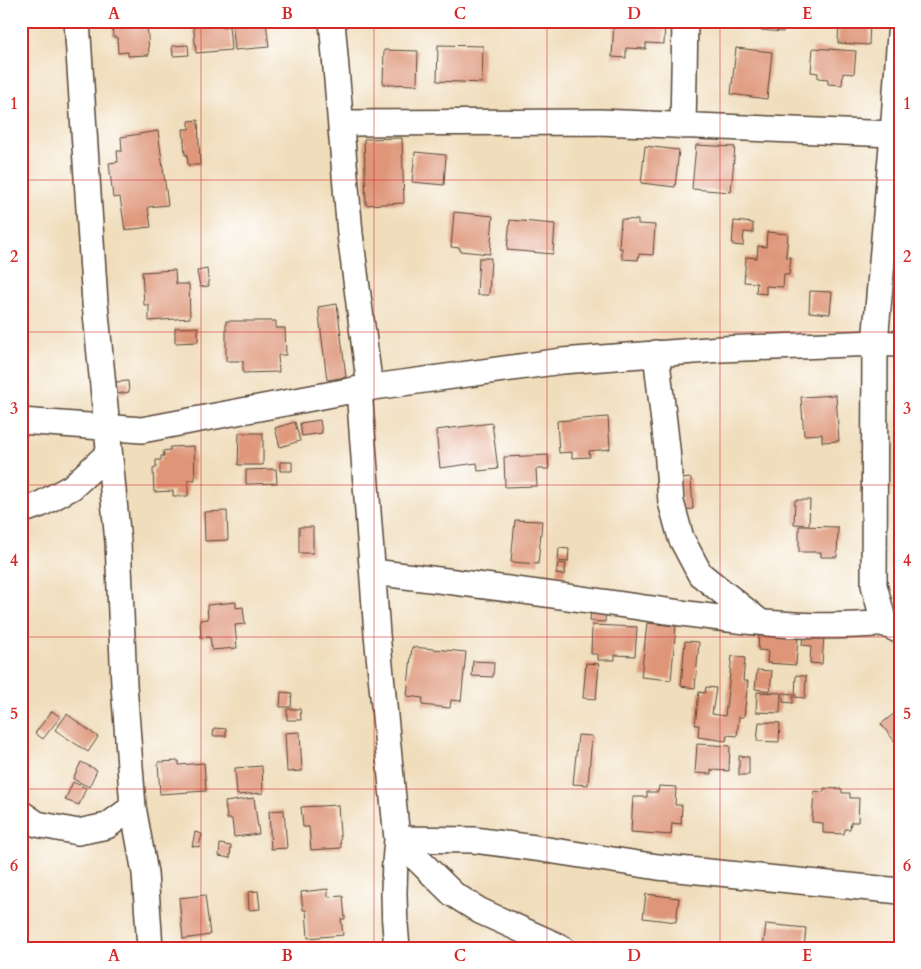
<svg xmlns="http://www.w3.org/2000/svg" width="921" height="969" font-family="Cardo,serif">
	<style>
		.building { fill: #de9578 }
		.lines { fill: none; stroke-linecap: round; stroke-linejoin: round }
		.minor-casing { stroke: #564536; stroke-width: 28 }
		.minor { stroke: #fff; stroke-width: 25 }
		.grid { fill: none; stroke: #d62828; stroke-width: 1; stroke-opacity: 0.55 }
		.neatline { fill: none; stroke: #d62828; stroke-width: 2 }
		.grid-label { font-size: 16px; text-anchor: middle; font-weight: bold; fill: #d62828 }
	</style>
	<rect width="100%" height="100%" fill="#fff"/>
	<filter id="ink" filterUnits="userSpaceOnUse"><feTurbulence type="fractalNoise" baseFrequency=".02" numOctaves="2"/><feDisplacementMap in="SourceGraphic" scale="10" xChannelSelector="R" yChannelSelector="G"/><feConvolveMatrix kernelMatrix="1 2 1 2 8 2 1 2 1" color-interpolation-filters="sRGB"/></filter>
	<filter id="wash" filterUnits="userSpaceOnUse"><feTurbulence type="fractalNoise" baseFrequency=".0096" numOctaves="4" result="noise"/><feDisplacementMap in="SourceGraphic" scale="20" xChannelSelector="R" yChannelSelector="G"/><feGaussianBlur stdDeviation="1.12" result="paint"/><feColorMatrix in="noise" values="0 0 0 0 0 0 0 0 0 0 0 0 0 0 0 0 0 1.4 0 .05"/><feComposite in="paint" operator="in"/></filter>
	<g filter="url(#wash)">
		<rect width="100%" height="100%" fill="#f0ddbb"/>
		<g id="blocks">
			<path class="building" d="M112,21h35l2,34 -21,1v-4l-10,1 -1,-16h-4z
				M193,21h28l1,6 7,-1 2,24 -35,3z
				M232,21h34l3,26 -34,3z
				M614,21h51l-1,23 -18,-1v6l-20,-1v10l-14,-1z
				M761,21h23l-1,11 -22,-2z
				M839,21h31l-1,24 -31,-2z
				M188,45l1,10 -16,1 -1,-10z
				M438,45l45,1 -1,37 -45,-2z
				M736,48l36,4 -5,47 -36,-5z
				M813,48l43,3 -2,23 -11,-1 -1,12 -14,-1v-5l-10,-1v-5l-7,-1z
				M384,50l34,1 -1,34 -34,-1z
				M198,120l2,45h-12l-1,-11 -2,1 -2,-26h6v-8z
				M158,131l10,74 -20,2 3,20 -26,3 -5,-33 -7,1 -4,-35 9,-1 -1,-11h5l-1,-14z
				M402,138l2,65 -38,2 -2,-66z
				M696,145l39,2 -4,45 -39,-3z
				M645,146l34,4 -4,37 -34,-4z
				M415,152l31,3 -2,30 -32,-3z
				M454,212l39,4 -3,38 -30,-3v-3l-9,-1z
				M621,219l17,1v4l17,1 -2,30 -14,-1 -1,6 -16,-1v-11h-3z
				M510,220l45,4 -2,30 -46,-4z
				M734,221l19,2v10l-9,-1 -1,14 -11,-1z
				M767,232l21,2 -2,23h5l-2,18 -5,-1 -1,13 -17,-1v8l-10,-1 1,-10 -13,-1 2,-25 11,1 1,-12 8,1z
				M479,258h12l-2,37h-12z
				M207,269l2,17 -9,1 -3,-16z
				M175,270l1,14h13l1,34 -41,3v-16h-5l-2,-33z
				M810,291l22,1 -2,22 -21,-2z
				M337,304l9,73 -19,3 -9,-73z
				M226,321h50v7h9l1,27h-8l1,17 -36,1v-12h-17z
				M198,327v15l-23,1v-15z
				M128,381l1,11 -12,2 -1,-12z
				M836,395l3,46 -17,1v-8l-18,1 -3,-38z
				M608,417l2,32 -21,2 1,6 -18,1v-6l-13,1 -2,-32z
				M320,420l2,13 -20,3 -2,-13z
				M295,422l5,19 -20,6 -5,-19z
				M492,423l6,46 -20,2 -1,-8 -37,5 -4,-38z
				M239,433h24v32h-25z
				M194,446l1,34h-7v16h-15v-5l-19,1 -1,-23 3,-1v-8h5v-4h3l-1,-5 7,-1v-3z
				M548,455l1,14h-13l1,17 -32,1 -1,-30z
				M280,462h12v9h-12z
				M276,469l1,14 -31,1v-14z
				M691,478l2,31 -11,1 -2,-31z
				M795,500h15l-1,25 -15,-1z
				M227,511l1,29 -23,1 -1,-29z
				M515,520l27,1 -4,43 -27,-2z
				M799,526l39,1 -1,30h-16v-5h-22z
				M299,527h14v26h-14z
				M559,548l10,1 -1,13 -10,-1z
				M558,563l8,1 -2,11 -8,-1z
				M236,602v6l7,-1 2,17 -10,1 2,23 -25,2 -2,-13 -9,1 -1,-18 8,-1 -1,-14z
				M591,606l15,1 -1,15 -15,-1z
				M647,623l29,3 -5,54 -30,-3z
				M592,625l45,2 -2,29 -20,-1v5h-17v-6h-7z
				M759,634l39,3 -2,28 -29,-2 1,-12 -10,-1z
				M803,634l21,2 -2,28 -12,-1 1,-17 -9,-1z
				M685,641l14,1 -4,46 -14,-2z
				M412,647l54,5 -5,49 -10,-1 -1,8 -28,-3 1,-7 -16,-2z
				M732,656l13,2 -2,23h5l-4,36h-5l-2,19 -10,-1 -1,6 -28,-4 1,-12h-4l4,-33 6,1 1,-6 10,1 -4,26 13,2z
				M473,661l21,1 -1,15 -21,-1z
				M586,663l13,1 -3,35 -13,-1z
				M757,670l15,1 -2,20 -15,-2z
				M796,675l10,1 -1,22 -10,-1z
				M281,692l11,1 -1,14h-11z
				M757,692l24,1 -1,20 -24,-1z
				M783,693l10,1v9l-10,-1z
				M287,709h13l1,11h-14z
				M900,709v39l-19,-24z
				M52,711l8,6 -17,22 -8,-6z
				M67,714l31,23 -10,15 -33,-22z
				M759,722l21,1 -1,19 -22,-1z
				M214,728l12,1v7h-13z
				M300,732l2,39 -15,1 -2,-39z
				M578,735l14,1 -4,49 -15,-1z
				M697,744l33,2 -1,25 -18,-1v4l-16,-1z
				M739,756l10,1v18h-10z
				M179,761v4l25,-2 2,28 -46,3 -2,-32z
				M81,762l16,8 -8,17 -16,-8z
				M262,766l1,27 -26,2 -2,-27z
				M73,782l13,6 -7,17 -14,-5z
				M659,786l17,1 -1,18h7l-1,19 -9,-1 -1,12 -40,-3 2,-35h14v-5h11z
				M824,788l18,1v4h8v5h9l-1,24h-7l-1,7h-5l-1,5 -21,-1v-10l-11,-1 2,-31 10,1z
				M254,798l5,36 -25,3 -2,-18h-5l-2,-17z
				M338,805l3,43 -30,2 -2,-23h-6l-2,-20z
				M284,810l3,38 -16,1 -2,-38z
				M195,832l7,2 -3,13 -7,-1z
				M220,844l11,2 -1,12 -11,-2z
				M328,889v8l15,-1 2,23h-4l2,16 -35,3 -2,-28h-3l-2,-18z
				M258,891l2,18 -11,1 -1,-18z
				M646,894l33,4 -3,24 -33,-4z
				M205,895l5,40 -27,4 -4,-41z
				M766,924l40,4 -2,20h-41z"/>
		</g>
	</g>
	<g filter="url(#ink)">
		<use href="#blocks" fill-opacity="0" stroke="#564536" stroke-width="1"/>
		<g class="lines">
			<defs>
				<path id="minor" d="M77,21l18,282 23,239 6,143 9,122 12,66 5,75
					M332,21l18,213 20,154
					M900,34l-7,100 -18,209 -1,242 10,38 16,8
					M341,123l258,-1 294,12 7,7
					M683,126l2,-105
					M656,353l11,95 4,54 10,36 19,36 60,48
					M359,389l18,245 20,205 56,55 27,17 82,37
					M21,421l121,9 217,-41 203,-28 159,-12 154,-6 25,1
					M21,511l20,-7 31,-17 37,-34
					M373,572c84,10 168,21 251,33 86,12 173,27 260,18
					M21,813l16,11 41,8 29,-6 26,-19
					M397,948c-4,-36 -4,-73 0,-109l77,1 61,8 123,19 242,24"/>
			</defs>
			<use href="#minor" class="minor-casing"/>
			<use href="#minor" class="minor"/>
		</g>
	</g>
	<path class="grid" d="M201,21v927M374,21v927M547,21v927M720,21v927M21,180h879M21,332h879M21,485h879M21,637h879M21,789h879"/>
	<rect width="921" height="969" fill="none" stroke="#fff" stroke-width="55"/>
	<rect x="28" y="28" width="866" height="914" class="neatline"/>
	<g class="grid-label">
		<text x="114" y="19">A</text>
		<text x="287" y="19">B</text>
		<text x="460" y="19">C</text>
		<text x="634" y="19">D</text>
		<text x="807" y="19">E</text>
		<text x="14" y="109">1</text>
		<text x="907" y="109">1</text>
		<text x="14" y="262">2</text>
		<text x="907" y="262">2</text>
		<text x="14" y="414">3</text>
		<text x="907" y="414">3</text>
		<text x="14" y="566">4</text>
		<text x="907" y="566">4</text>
		<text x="14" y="719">5</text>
		<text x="907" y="719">5</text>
		<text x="14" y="871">6</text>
		<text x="907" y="871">6</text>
		<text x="114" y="961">A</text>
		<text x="287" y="961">B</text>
		<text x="460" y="961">C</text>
		<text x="634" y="961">D</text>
		<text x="807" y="961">E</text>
	</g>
</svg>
